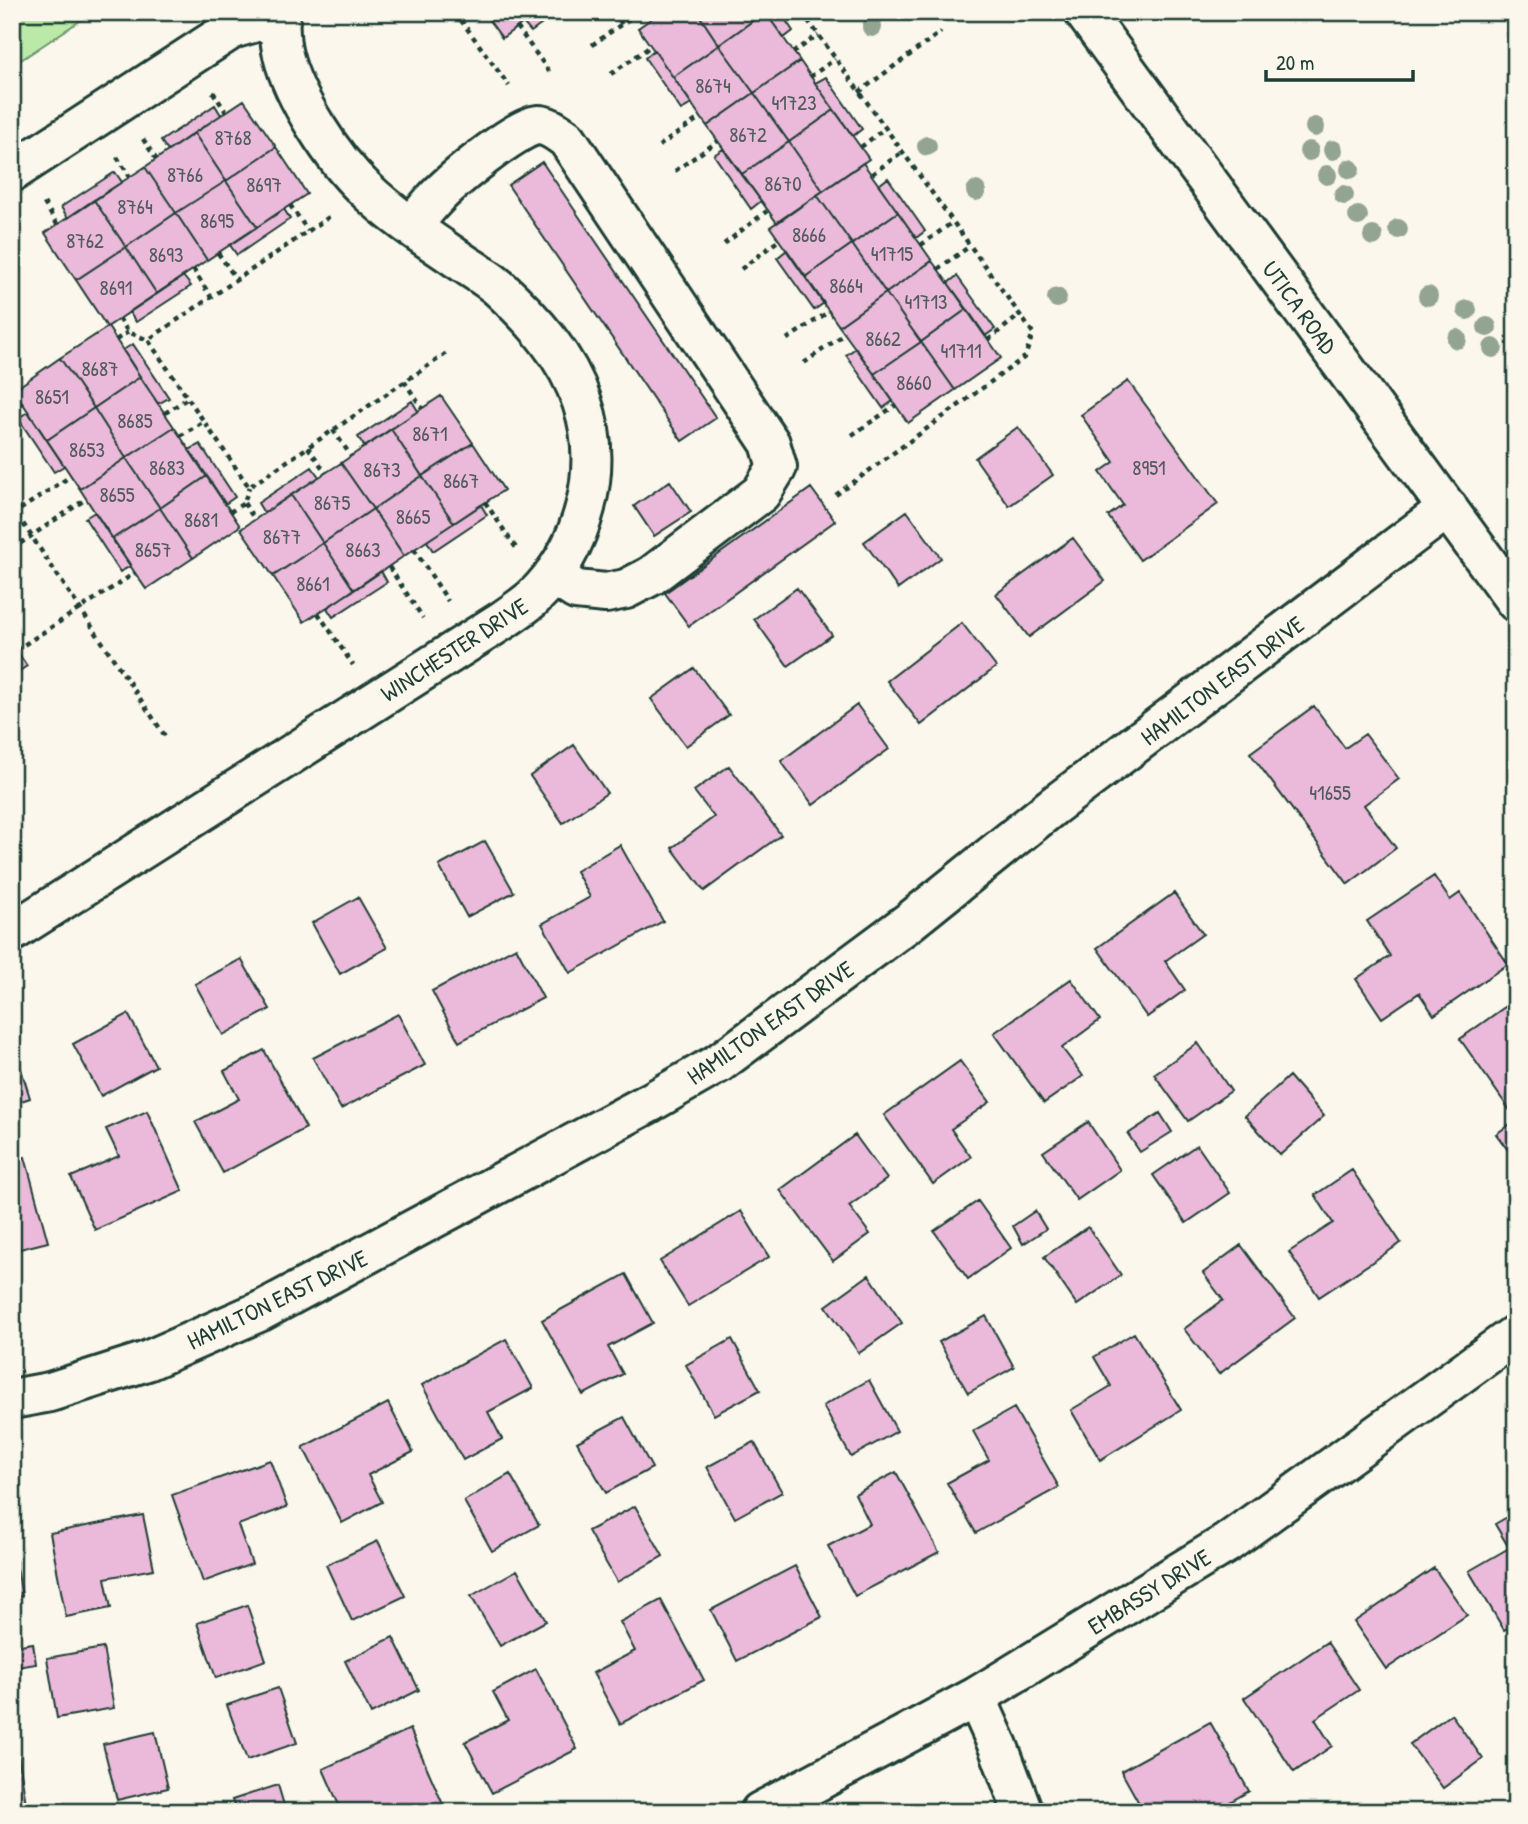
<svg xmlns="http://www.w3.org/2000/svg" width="1528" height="1824" font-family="'Patrick Hand',sans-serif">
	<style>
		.green { fill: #bbeaa8; stroke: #6d946e; stroke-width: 2 }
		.building { fill: #ebbada; stroke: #1f3d34; stroke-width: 2 }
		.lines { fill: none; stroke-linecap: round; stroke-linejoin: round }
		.minor-casing { stroke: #1f3d34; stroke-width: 44 }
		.path { stroke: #1f3d34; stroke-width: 4.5; stroke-dasharray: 5 5; stroke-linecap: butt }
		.minor { stroke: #fbf7ec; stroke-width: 38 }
		.tree { fill: #93a493 }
		.labels { text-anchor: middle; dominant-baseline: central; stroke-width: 7; stroke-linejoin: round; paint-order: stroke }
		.number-label { font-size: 21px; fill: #525c5e }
		.street-label { font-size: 24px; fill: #1f3d34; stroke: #fbf7ec }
	</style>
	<rect width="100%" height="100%" fill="#fbf7ec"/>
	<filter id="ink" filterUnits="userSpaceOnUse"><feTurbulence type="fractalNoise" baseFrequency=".0143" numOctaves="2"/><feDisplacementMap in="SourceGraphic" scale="14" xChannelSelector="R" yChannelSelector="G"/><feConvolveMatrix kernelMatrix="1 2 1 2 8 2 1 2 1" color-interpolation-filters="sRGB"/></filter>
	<g filter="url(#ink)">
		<path class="green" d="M12,12h81l-81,54z"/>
		<path class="building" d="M483,12h55l-36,26z
			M538,12h21l-28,20 -8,-9z
			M661,12h36l22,33 -46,32 -35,-49z
			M697,12h68l-46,33z
			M765,12l35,49 -46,32 -35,-48z
			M765,12h15l13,19 -9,7z
			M719,45l35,48 -47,33 -34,-49z
			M654,50l38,54 -11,6 -36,-52z
			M800,61l34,49 -45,32 -35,-49z
			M826,77l36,52 -9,7 -38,-53z
			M754,93l35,49 -47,32 -35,-48z
			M244,100l32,47 -50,34 -32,-48z
			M215,105l6,10 -53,36 -7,-10z
			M834,110l35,49 -46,32 -34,-49z
			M194,133l32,48 -50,32 -31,-46z
			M789,142l34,49 -46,32 -35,-49z
			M276,147l31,47 -50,33 -31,-46z
			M723,149l38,52 -10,8 -37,-54z
			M542,162l174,256 -34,23 -174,-256z
			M863,163l35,49 -46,32 -35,-49z
			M145,167l31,46 -50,34 -32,-47z
			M115,172l7,10 -54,36 -7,-11z
			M888,178l37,53 -9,7 -37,-53z
			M226,181l31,46 -50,33 -31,-47z
			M817,195l35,49 -47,33 -35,-50z
			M94,200l32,47 -50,33 -31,-47z
			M284,209l6,10 -53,36 -7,-10z
			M898,212l34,49 -46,32 -34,-49z
			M176,213l31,47 -50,34 -31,-47z
			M852,244l34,49 -47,33 -34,-49z
			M126,247l31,47 -50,33 -31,-47z
			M787,250l37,53 -10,7 -37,-52z
			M932,261l35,48 -46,33 -35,-49z
			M183,276l8,10 -55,36 -7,-10z
			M957,276l38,53 -10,7 -37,-53z
			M886,293l35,49 -47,32 -35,-48z
			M967,309l34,49 -46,32 -34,-48z
			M108,327l32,50 -46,31 -34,-50z
			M921,342l34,48 -47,33 -34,-49z
			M133,344l36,54 -11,6 -35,-54z
			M856,348l37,53 -10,7 -37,-53z
			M60,358l34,50 -47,32 -33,-50z
			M140,377l34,50 -48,31 -32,-50z
			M1128,381l90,123 -78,56 -32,-44 15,-11 -23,-33 14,-10 -33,-47z
			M441,396l32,47 -51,33 -31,-47z
			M412,401l6,10 -53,36 -7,-10z
			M94,408l32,50 -46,31 -33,-49z
			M28,412l36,54 -10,6 -36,-54z
			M174,427l33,49 -47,32 -34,-50z
			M1018,427l35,48 -44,31 -34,-48z
			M391,429l31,47 -49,33 -32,-46z
			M473,443l31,47 -50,33 -32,-47z
			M200,444l35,53 -10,7 -36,-54z
			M126,458l34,50 -48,31 -32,-50z
			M341,463l32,46 -50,34 -32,-48z
			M312,467l7,10 -55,36 -6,-10z
			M207,476l33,50 -47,32 -33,-50z
			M422,476l32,47 -50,33 -31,-47z
			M670,481l21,31 -37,24 -20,-30z
			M811,488l24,33 -146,105 -24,-33z
			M291,495l32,48 -50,33 -32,-47z
			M481,505l6,10 -54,36 -6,-10z
			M160,508l33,50 -47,31 -34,-50z
			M373,509l31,47 -50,34 -31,-47z
			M907,511l34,47 -43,31 -34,-47z
			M95,512l36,54 -11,6 -35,-54z
			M1073,538l32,43 -76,56 -33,-43z
			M323,543l31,47 -50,32 -31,-46z
			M381,571l6,11 -54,35 -6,-9z
			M797,588l35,47 -44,31 -34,-47z
			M962,623l34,44 -75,58 -34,-44z
			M12,644l15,22 -15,10z
			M694,668l35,47 -43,31 -35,-47z
			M857,705l32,44 -76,56 -32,-44z
			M1314,706l31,42 20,-14 34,45 -35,26 32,43 -48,36 -98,-131z
			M574,745l33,48 -44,30 -33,-47z
			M729,766l52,69 -77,56 -32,-43 42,-31 -20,-26z
			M485,841l29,51 -47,25 -28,-51z
			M620,845l43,76 -93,52 -28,-49 48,-27 -14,-26z
			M1434,876l16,24 10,-7 48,71 -74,51 -15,-22 -37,25 -26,-39 34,-23 -23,-35z
			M1174,893l29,41 -38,27 20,29 -38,27 -50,-69z
			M358,897l29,51 -47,26 -28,-51z
			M516,947l27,51 -84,44 -27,-51z
			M241,959l29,50 -47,26 -28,-51z
			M1071,979l29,41 -38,28 21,28 -39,27 -50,-70z
			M1516,999v120l-56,-80z
			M128,1014l28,52 -55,30 -28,-52z
			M398,1014l27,51 -84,44 -28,-51z
			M13,1043l17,55 -18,6v-60z
			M1198,1043l33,48 -43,30 -34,-47z
			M264,1050l42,78 -83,45 -28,-51 44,-23 -15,-28z
			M960,1061l30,41 -39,27 20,28 -38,27 -49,-69z
			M1289,1076l35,40 -44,39 -35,-39z
			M147,1111l36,80 -88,39 -24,-53 48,-21 -13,-27z
			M1160,1113l12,19 -32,20 -12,-18z
			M1516,1120v41l-20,-27z
			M1088,1122l32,48 -43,30 -34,-48z
			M855,1135l32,44 -38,27 21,28 -37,27 -53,-71z
			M1197,1145l33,48 -44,30 -33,-48z
			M25,1157l23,85 -36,9v-90z
			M1352,1170l49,73 -82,54 -30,-45 44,-29 -18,-28z
			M978,1201l33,47 -43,31 -34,-48z
			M741,1211l28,46 -81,49 -28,-45z
			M1035,1211l11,18 -23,15 -10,-18z
			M1088,1227l33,48 -44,30 -33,-48z
			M1241,1245l54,73 -76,56 -35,-45 39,-29 -20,-27z
			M626,1274l27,49 -45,24 15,27 -40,21 -41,-75z
			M869,1275l33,48 -43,30 -33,-47z
			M986,1316l28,51 -46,26 -29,-51z
			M1134,1333l47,77 -81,50 -29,-50 40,-24 -17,-29z
			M506,1339l27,49 -45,24 14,27 -39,21 -41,-75z
			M732,1339l28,51 -46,25 -28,-50z
			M869,1380l28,51 -46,26 -28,-51z
			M388,1403l25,49 -45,23 14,27 -40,21 -39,-76z
			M1014,1408l45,79 -83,46 -29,-50 42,-23 -16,-29z
			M624,1417l28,51 -46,25 -29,-51z
			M754,1442l28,50 -47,26 -28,-51z
			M270,1460l17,47 -49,18 14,39 -49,18 -31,-87z
			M896,1472l43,80 -84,44 -27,-50 42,-22 -15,-30z
			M510,1474l29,51 -47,26 -28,-50z
			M635,1506l28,50 -46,26 -29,-51z
			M1516,1512v112l-12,6 -35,-59 40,-23 -14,-24z
			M143,1515l11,54 -49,9 6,30 -45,9 -16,-84z
			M12,1539l10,57 -10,2z
			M378,1541l27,55 -53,25 -26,-56z
			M795,1566l27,51 -85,44 -26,-51z
			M1434,1568l33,47 -81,54 -32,-47z
			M517,1570l29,51 -46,25 -29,-50z
			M661,1600l43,80 -84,44 -27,-51 42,-22 -15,-29z
			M247,1605l19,55 -50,18 -19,-55z
			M393,1637l26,53 -48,24 -26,-53z
			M1327,1642l32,48 -44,29 17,27 -38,26 -50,-74z
			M33,1643l3,21 -19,3 -3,-21z
			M103,1648l11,60 -57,10 -10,-60z
			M536,1669l41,80 -85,44 -27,-51 43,-22 -15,-28z
			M278,1688l19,55 -50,17 -20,-55z
			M1451,1714l32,45 -40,29 -33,-44z
			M1210,1722l39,69 -37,21h-68l-23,-41z
			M410,1729l35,80 -7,3h-96l-19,-43z
			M155,1732l13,56 -51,12 -14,-56z
			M18,1753l9,57 -15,2v-58z
			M278,1785l8,27h-50l-4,-12z"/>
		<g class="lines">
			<defs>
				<path id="minor" d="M1084,12l432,590
					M12,172l220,-143 24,-7 24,-1
					M412,227c7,-9 13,-18 21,-26 15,-17 84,-75 105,-76 11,0 20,8 29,14l203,304 7,24 -16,26 -110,83 -25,13 -20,4 -30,-3 -23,-15
					M12,932l491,-312c10,-7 21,-14 30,-22 51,-49 72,-129 49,-196 -15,-46 -49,-83 -84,-115 -12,-10 -26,-18 -39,-27 -32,-22 -66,-44 -94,-71 -32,-30 -72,-92 -82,-134 -4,-14 -3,-29 -4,-43
					M12,1399l38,-7 97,-31 114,-50 390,-209 68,-39 190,-141 143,-115 396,-299
					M976,1697l22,49 25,66
					M760,1812l216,-115 251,-154 289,-209"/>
			</defs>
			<use href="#minor" class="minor-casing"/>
			<path class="path" d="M455,12l54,74
				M613,12l9,12
				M802,12l231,321 -8,24 -192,140
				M517,27l34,47
				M592,45l47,-33
				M793,53l25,-18
				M611,74l40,-28
				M810,77l25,-18
				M213,92l13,20
				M859,92l82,-60
				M143,139l13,20
				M659,146l42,-29
				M861,147l24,-19
				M117,157l13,20
				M675,171l43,-30
				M872,174l30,-22
				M44,203l13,21
				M290,205l18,26
				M329,217l-181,123 101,147 201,-136
				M724,244l43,-33
				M921,245l32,-23
				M218,253l19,27
				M193,269l18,28
				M741,269l38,-29
				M938,269l32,-23
				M119,318l9,14 20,8
				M787,339l43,-28
				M116,340l12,-8
				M988,340l32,-25
				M804,363l42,-30
				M404,381l18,27
				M12,409l10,-6
				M165,413l23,-15
				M333,430l18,26
				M852,435l44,-30
				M180,436l24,-15
				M308,447l18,26
				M485,502l31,46
				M244,503l11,17
				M12,507l155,232
				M230,512l14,-9 5,-16
				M12,515l59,-39
				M12,549l74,-50
				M414,549l34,52
				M389,567l34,51
				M318,613l35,52
				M16,650l119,-77"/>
			<use href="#minor" class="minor"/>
		</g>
		<g class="tree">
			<circle cx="872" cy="27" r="10"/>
			<circle cx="1315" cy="127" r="10"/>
			<circle cx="927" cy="146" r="10"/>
			<circle cx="1333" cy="150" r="10"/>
			<circle cx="1309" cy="151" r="10"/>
			<circle cx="1350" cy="169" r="10"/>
			<circle cx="1327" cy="175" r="10"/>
			<circle cx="976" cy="191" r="10"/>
			<circle cx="1344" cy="195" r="10"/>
			<circle cx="1358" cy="216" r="10"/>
			<circle cx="1398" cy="229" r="10"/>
			<circle cx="1373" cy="236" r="10"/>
			<circle cx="1428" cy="296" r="10"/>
			<circle cx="1057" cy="298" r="10"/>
			<circle cx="1467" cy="310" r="10"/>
			<circle cx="1487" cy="327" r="10"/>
			<circle cx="1457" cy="339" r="10"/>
			<circle cx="1493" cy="348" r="10"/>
		</g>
	</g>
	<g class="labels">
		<g class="number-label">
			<text x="713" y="85">8674</text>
			<text x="794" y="102">41723</text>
			<text x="748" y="134">8672</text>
			<text x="233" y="137">8768</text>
			<text x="185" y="174">8766</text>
			<text x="783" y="183">8670</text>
			<text x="264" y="184">8697</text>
			<text x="135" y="206">8764</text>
			<text x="217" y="220">8695</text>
			<text x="809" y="234">8666</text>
			<text x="85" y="240">8762</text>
			<text x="892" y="253">41715</text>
			<text x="166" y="254">8693</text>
			<text x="846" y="285">8664</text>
			<text x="116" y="287">8691</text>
			<text x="926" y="301">41713</text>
			<text x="883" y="338">8662</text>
			<text x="961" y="350">41711</text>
			<text x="100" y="368">8687</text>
			<text x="914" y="382">8660</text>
			<text x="52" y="396">8651</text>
			<text x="135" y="420">8685</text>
			<text x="430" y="433">8671</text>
			<text x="87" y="449">8653</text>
			<text x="167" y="467">8683</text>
			<text x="1149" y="467">8951</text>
			<text x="382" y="469">8673</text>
			<text x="461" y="480">8667</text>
			<text x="117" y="494">8655</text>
			<text x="332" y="502">8675</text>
			<text x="413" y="516">8665</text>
			<text x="201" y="519">8681</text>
			<text x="282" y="536">8677</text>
			<text x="153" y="549">8657</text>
			<text x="363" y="549">8663</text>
			<text x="313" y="583">8661</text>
			<text x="1330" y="792">41655</text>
		</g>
		<g class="street-label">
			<text transform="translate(1300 307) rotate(54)">UTICA ROAD</text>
			<text transform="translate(454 649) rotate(-33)">WINCHESTER DRIVE</text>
			<text transform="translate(1222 680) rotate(-37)">HAMILTON EAST DRIVE</text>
			<text transform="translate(770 1022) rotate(-35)">HAMILTON EAST DRIVE</text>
			<text transform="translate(277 1299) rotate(-26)">HAMILTON EAST DRIVE</text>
			<text transform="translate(1149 1591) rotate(-32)">EMBASSY DRIVE</text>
		</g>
	</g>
	<rect width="1528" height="1824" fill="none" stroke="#fbf7ec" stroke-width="42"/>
	<rect x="21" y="21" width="1486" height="1782" fill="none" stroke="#1f3d34" stroke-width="2.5" filter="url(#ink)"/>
	<path d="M1266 70v10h147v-10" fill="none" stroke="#1f3d34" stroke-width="3.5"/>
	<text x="1276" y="70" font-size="21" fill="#1f3d34" stroke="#fbf7ec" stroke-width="5" paint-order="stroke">20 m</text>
</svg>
